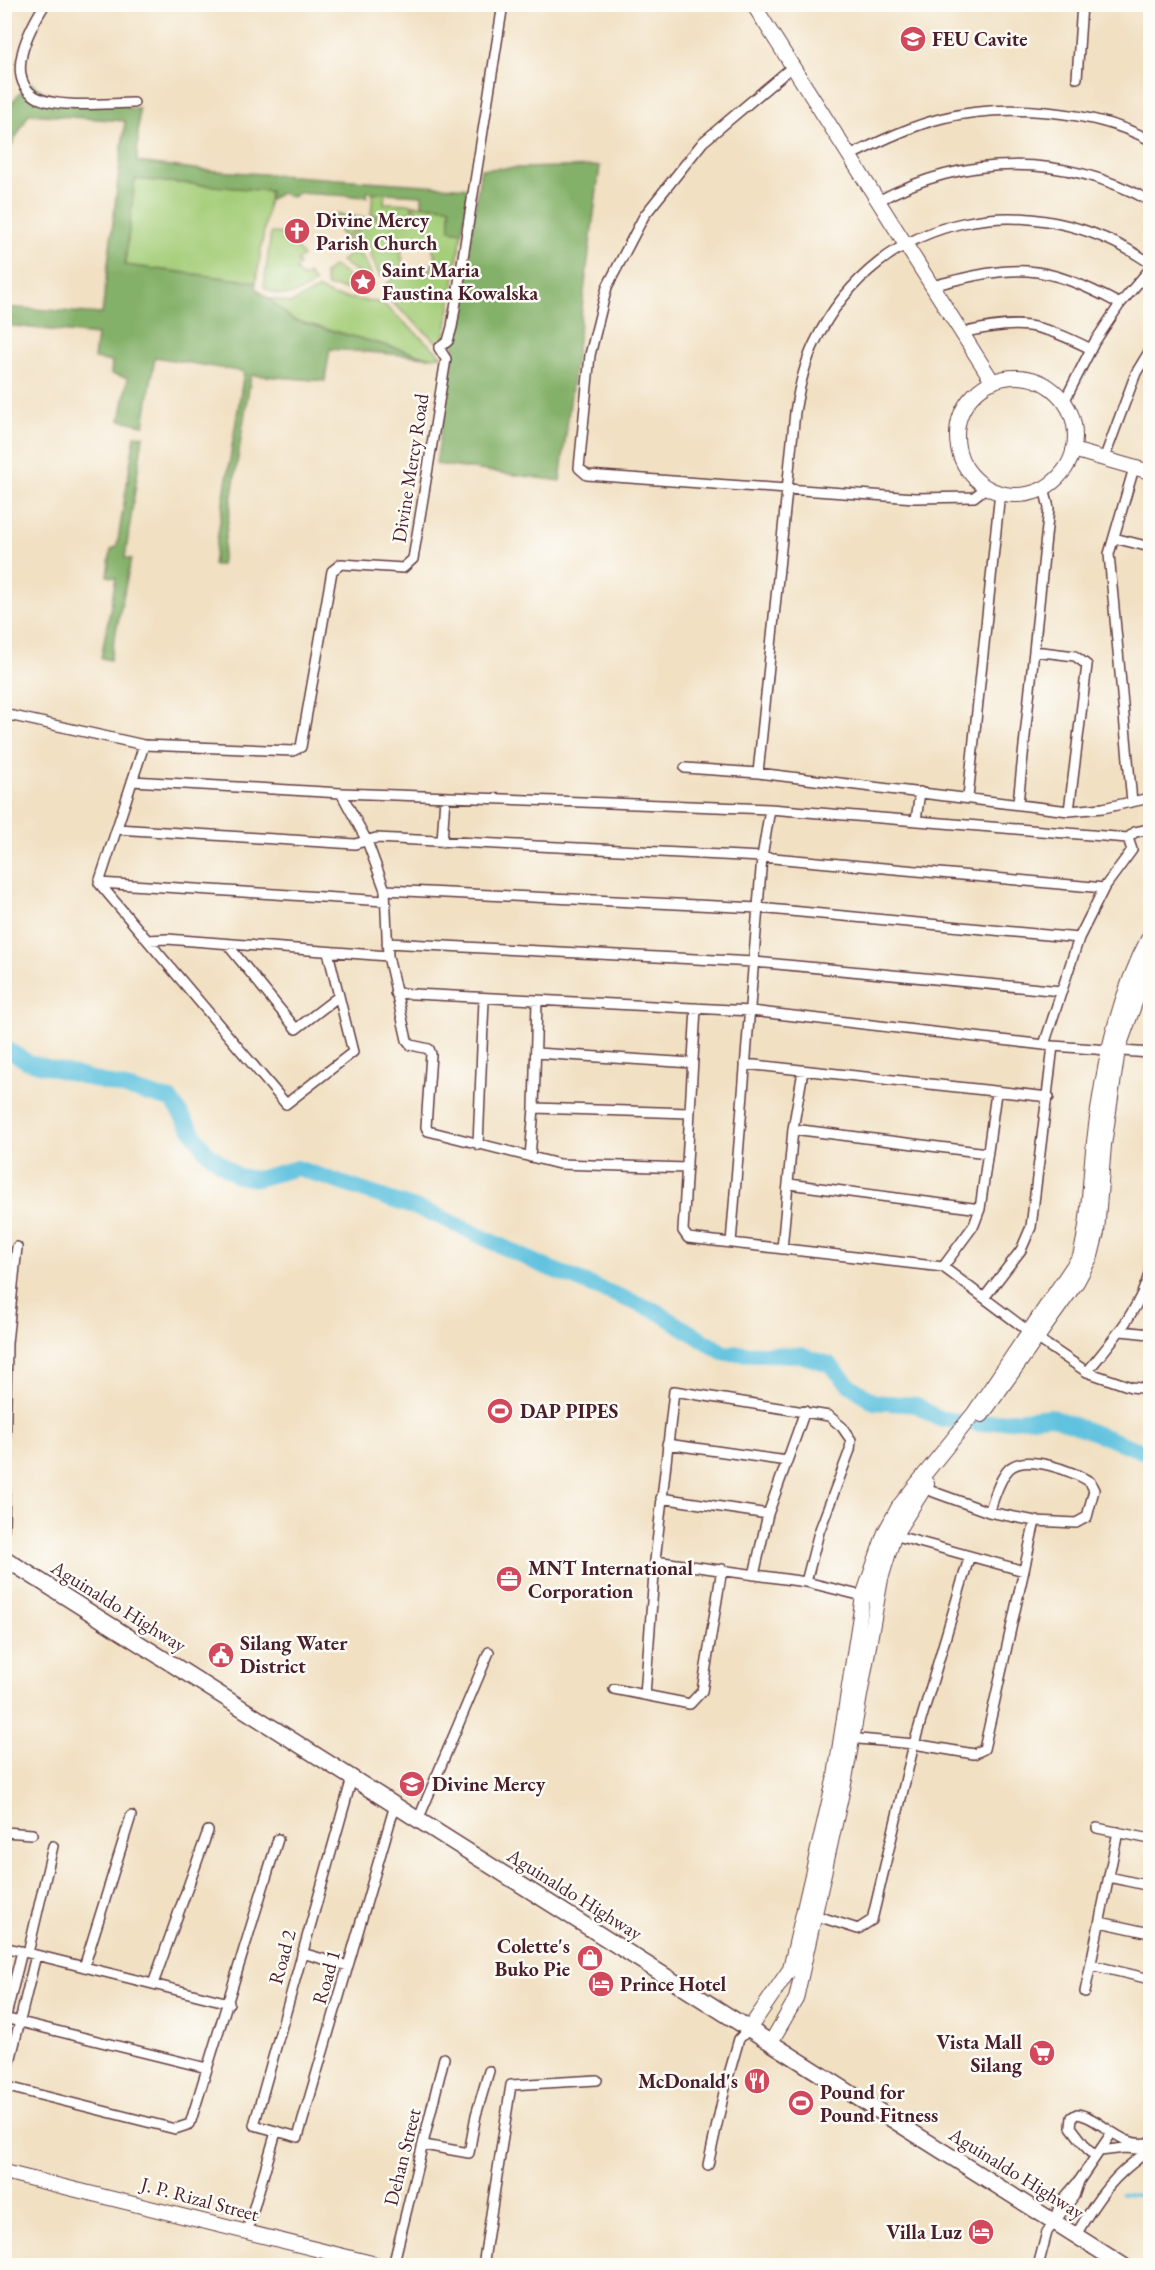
<svg xmlns="http://www.w3.org/2000/svg" width="1155" height="2270" font-family="'EB Garamond',serif">
	<style>
		.green { fill: #a5ce79; stroke: #787652; stroke-width: 1.5 }
		.forest { fill: #84b169; stroke: #67684a; stroke-width: 1.5 }
		.lines { fill: none; stroke-linecap: round; stroke-linejoin: round }
		.stream { stroke: #61c2df; stroke-width: 3 }
		.river { stroke: #61c2df; stroke-width: 16 }
		.street-casing { stroke: #633c42; stroke-width: 12 }
		.secondary-casing { stroke: #633c42; stroke-width: 16 }
		.primary-casing { stroke: #633c42; stroke-width: 18 }
		.street { stroke: #fff; stroke-width: 9 }
		.secondary { stroke: #fff; stroke-width: 14 }
		.primary { stroke: #fff; stroke-width: 15 }
		.labels { text-anchor: middle; dominant-baseline: central; stroke-width: 5; stroke-linejoin: round; paint-order: stroke }
		.poi-label { font-size: 20px; font-weight: bold; fill: #4a1f2b; stroke: #fdfcf7; text-anchor: start }
		.street-label { font-size: 20px; fill: #4a1f2b; stroke: #fdfcf7 }
	</style>
	<rect width="100%" height="100%" fill="#fdfcf7"/>
	<filter id="ink" filterUnits="userSpaceOnUse"><feTurbulence type="fractalNoise" baseFrequency=".0167" numOctaves="2"/><feDisplacementMap in="SourceGraphic" scale="12" xChannelSelector="R" yChannelSelector="G"/><feConvolveMatrix kernelMatrix="1 2 1 2 8 2 1 2 1" color-interpolation-filters="sRGB"/></filter>
	<filter id="wash" filterUnits="userSpaceOnUse"><feTurbulence type="fractalNoise" baseFrequency=".008" numOctaves="4" result="noise"/><feDisplacementMap in="SourceGraphic" scale="24" xChannelSelector="R" yChannelSelector="G"/><feGaussianBlur stdDeviation="1.35" result="paint"/><feColorMatrix in="noise" values="0 0 0 0 0 0 0 0 0 0 0 0 0 0 0 0 0 1.4 0 .05"/><feComposite in="paint" operator="in"/></filter>
	<g filter="url(#wash)">
		<rect width="100%" height="100%" fill="#f1e0c2"/>
		<path class="green" d="M135,179l135,12 -14,91 -132,-17z
			M373,192h12l-1,11 28,1 -1,14 -40,-2z
			M414,205l36,2v23l12,2 -16,100 -7,12 -53,-47 -4,-10 24,-17 9,5 14,-4 7,-13 -5,-14 -9,-4 -15,3 -6,8 2,15 -23,11 -11,-26 -22,-10 23,-23 43,3z
			M329,214l36,4 -1,2 -19,19 -16,-21z
			M271,233l14,1 18,22 -6,5 3,4 -5,4 8,9 5,-4 7,9c-17,12 -33,18 -51,4z
			M354,252c11,3 18,20 17,30l-30,-21z
			M334,266l30,21 2,2 -10,2 -29,-5 -3,-12z
			M319,289l13,7 50,7 60,53 -14,1 -135,-37 -26,-22 24,5z"/>
		<path class="forest" d="M31,83c26,23 63,16 96,16v9l12,1 -2,53 66,8 266,18 -7,44 -12,-2v-23l-28,-2v-10l-55,-3v5l-69,-4 -6,4 -11,-4 -12,7 1,-9 -135,-12 -10,86 131,17v6l37,32 135,37 -98,-8 -5,32 -74,-6 -30,190h-8l31,-193 -89,-15 -11,68 -24,-5 8,-42 -17,-4 1,-12 -18,-3 3,-24 -92,-10v-18l97,7 23,-193 -96,-7 -24,43c0,-40 -5,-48 26,-74z
			M600,166l-40,315 -124,-17 45,-295z
			M135,435l8,1 -18,122 6,1 -21,101 -9,-2 15,-80 -9,-2 4,-26 6,-4z"/>
		<g class="lines">
			<path class="stream" d="M1121,2194l29,3"/>
			<path class="river" d="M4,1048l24,14 143,38 35,51 31,25 20,3 40,-11 139,47 105,50 115,46 68,42 76,2 29,9 19,20 26,18 43,3 20,13 19,3
				M976,1424l74,-8 100,38"/>
		</g>
	</g>
	<g filter="url(#ink)">
		<g class="lines">
			<defs>
				<path id="street" d="M45,4c-15,24 -42,73 -9,93 21,12 73,6 98,6
					M792,67l-89,75 -59,74 -37,71 -17,68 -11,113 8,7 328,23 59,-1 13,-10
					M1077,78l5,-74
					M849,156c30,-14 61,-30 94,-38 62,-15 151,-8 207,22
					M878,201c87,-47 185,-48 272,0
					M932,286c84,-22 109,-24 188,18
					M962,333c57,-14 77,-10 129,16
					M1064,402l30,-59 26,-39 30,-35
					M1104,459l32,-86 14,-23
					M1114,538l36,9
					M1034,651l41,5 12,9 -18,146
					M4,714l140,31 149,6 8,-4 31,-176 9,-7 62,4 10,-9 33,-200 -7,-11 9,-7 4,-14 51,-323
					M685,768l73,5 311,38 34,-3 47,-10
					M758,773l37,-361c4,-24 9,-48 20,-70 65,-132 218,-159 335,-79
					M132,781l209,12 429,16 358,29
					M341,793l26,48 18,49 3,66 19,84 4,5 18,4 2,5 -5,73 2,4 131,33 128,4
					M968,797l32,-305
					M1132,802l-23,-248 25,-86
					M1018,803l31,-295 -5,-20
					M916,820l4,-28
					M117,829l238,15 21,-6 386,19 342,31
					M1128,838l7,-6 15,-3
					M442,842l3,-45
					M99,883l187,221 67,-52 -25,-100
					M99,883l286,18
					M99,883l45,-138
					M385,890l373,18 321,30
					M148,940l19,-1 221,17
					M387,943l367,19 307,29
					M227,944l69,85 43,-33
					M395,993l356,18 302,35 97,7
					M696,1008l-13,223 5,7 255,29 101,76 43,29 44,15 19,2
					M1044,1045l35,-107 25,-50 28,-38 -4,-12
					M536,1053l156,10
					M745,1064l304,33
					M534,1108l155,5
					M793,1129l194,24
					M478,1145l6,-145
					M530,1157l4,-49 3,-106
					M789,1184l191,25
					M731,1243l31,-386 8,-48
					M782,1249l11,-120 10,-58
					M943,1267l31,-42 6,-16 16,-116
					M984,1298l37,-48 10,-23 22,-181
					M1121,1331l29,3
					M1087,1372c24,-30 54,-63 63,-102
					M667,1444l120,17
					M661,1498l107,16
					M989,1512c5,-13 10,-33 20,-43 16,-16 65,2 81,13l4,8 -7,27 -11,6 -41,-2
					M4,1529l3,-186 10,-96
					M890,1534l134,37
					M655,1561l151,21 69,17
					M754,1575l14,-61 37,-103
					M614,1689l76,15 12,-13 20,-122
					M645,1695l10,-134 19,-170 155,25 13,11 9,13 -1,10 -31,82 -13,50
					M848,1738l66,6 60,10 10,-5 51,-228 -46,-9 -69,-25
					M352,1778l-98,347 44,12 97,-332
					M418,1820l71,-168
					M1097,1828l53,11
					M4,1832l28,2
					M1109,1877l41,9
					M811,1914l47,15 14,-9 42,-176 55,-186
					M1100,1922l50,11
					M4,1947l225,56
					M28,1953l25,-107
					M302,1953l46,13
					M1091,1965l59,14
					M84,1967l47,-151
					M153,1984l55,-153
					M1085,1992l33,-160
					M4,2018l203,50
					M4,2024l18,-73
					M4,2086l171,43 15,-5 88,-285
					M4,2086l32,-131
					M424,2145l45,8 7,-38 13,-44
					M1100,2151l25,-3 24,2
					M1095,2154l-5,-2 -19,-25 1,-10 5,-3c24,3 46,37 73,28
					M708,2165l17,-77 14,-49 10,-10
					M1056,2216l4,-13 17,-20
					M247,2231l29,-99
					M1076,2235c21,-37 38,-61 74,-85
					M393,2266l51,-208
					M483,2266l28,-181 86,-5
					M1038,2266l9,-34 27,-36 5,-15 30,-44 1,-6"/>
				<path id="secondary" d="M753,4l240,378
					M957 436a59 59 0 1 1 118 0a59 59 0 1 1-118 0Z
					M1073,450l77,22
					M982,1415l95,-133 14,-26 6,-24 7,-87 14,-95 32,-89
					M749,2029l41,-60 45,-193 28,-180 22,-64 14,-26 75,-93 106,-157c10,-37 9,-76 14,-114 8,-72 22,-142 56,-207
					M771,2042l25,-43 49,-220 36,-200 13,-43 33,-52
					M4,2172l380,94"/>
				<path id="primary" d="M4,1558l1120,708"/>
			</defs>
			<use href="#street" class="street-casing"/>
			<use href="#secondary" class="secondary-casing"/>
			<use href="#primary" class="primary-casing"/>
			<use href="#street" class="street"/>
			<use href="#secondary" class="secondary"/>
			<use href="#primary" class="primary"/>
		</g>
	</g>
	<defs>
		<symbol id="university-disc" viewBox="-11 -11 22 22"><circle r="9.5" fill="#d1495b" stroke="#fdfcf7"/><path d="M0-5L7-2L0 1L-7-2ZM-4 1L0 2.5L4 1V4Q0 6-4 4Z" fill="#fff"/></symbol>
		<symbol id="church-disc" viewBox="-11 -11 22 22"><circle r="9.5" fill="#d1495b" stroke="#fdfcf7"/><path d="M-1.2-6h2.4v3.5h3.3v2.4h-3.3V6h-2.4V-.1h-3.3v-2.4h3.3Z" fill="#fff"/></symbol>
		<symbol id="sight-disc" viewBox="-11 -11 22 22"><circle r="9.5" fill="#d1495b" stroke="#fdfcf7"/><path d="M0-6L1.8-2.2L6-1.7L2.9 1.2L3.7 5.4L0 3.3L-3.7 5.4L-2.9 1.2L-6-1.7L-1.8-2.2Z" fill="#fff"/></symbol>
		<symbol id="stadium-disc" viewBox="-11 -11 22 22"><circle r="9.5" fill="#d1495b" stroke="#fdfcf7"/><path d="M0-5a6.5 5 0 1 0 0 10a6.5 5 0 1 0 0-10ZM-3.5-1.8h7v3.6h-7Z" fill="#fff"/></symbol>
		<symbol id="office-disc" viewBox="-11 -11 22 22"><circle r="9.5" fill="#d1495b" stroke="#fdfcf7"/><path d="M-6-3h4V-5.5h4V-3h4V5H-6ZM-1-4.5V-3h2v-1.5ZM-6 0V1H6V0Z" fill="#fff"/></symbol>
		<symbol id="civic-disc" viewBox="-11 -11 22 22"><circle r="9.5" fill="#d1495b" stroke="#fdfcf7"/><path d="M-.6-6.5H3V-4.5H.6V-3L4-1V1h2V6H-6V1h2V-1L-.6-3ZM-1.2 2.5V6h2.4V2.5Z" fill="#fff"/></symbol>
		<symbol id="shop-disc" viewBox="-11 -11 22 22"><circle r="9.5" fill="#d1495b" stroke="#fdfcf7"/><path d="M-5-2.5h2.3a2.7 3.5 0 0 1 5.4 0H5L5.5 6h-11ZM-1.5-2.5h3a1.5 2.3 0 0 0-3 0Z" fill="#fff"/></symbol>
		<symbol id="hotel-disc" viewBox="-11 -11 22 22"><circle r="9.5" fill="#d1495b" stroke="#fdfcf7"/><path d="M-6-4.5h1.5V1H6V5H4.5V3h-9V5H-6ZM-4 0a1.8 1.8 0 1 1 3.6 0ZM.5 0V-2.5h3Q6-2.5 6 0Z" fill="#fff"/></symbol>
		<symbol id="supermarket-disc" viewBox="-11 -11 22 22"><circle r="9.5" fill="#d1495b" stroke="#fdfcf7"/><path d="M-6-5.5h2.5l.6 2H6L4.5 2H-2.5L-4.4-4H-6ZM-1.5 3.2a1.3 1.3 0 1 0 .1 0ZM3 3.2a1.3 1.3 0 1 0 .1 0Z" fill="#fff"/></symbol>
		<symbol id="restaurant-disc" viewBox="-11 -11 22 22"><circle r="9.5" fill="#d1495b" stroke="#fdfcf7"/><path d="M-5-6h1v4h1v-4h1v4h1v-4h1v5L-1.5 .5V6h-2V.5L-5-1ZM5-6V6H3V1.5H1.5Q1.5-4 5-6Z" fill="#fff"/></symbol>
	</defs>
	<g fill-rule="evenodd">
		<use href="#university-disc" x="898" y="24" width="30" height="30"/>
		<use href="#church-disc" x="282" y="216" width="30" height="30"/>
		<use href="#sight-disc" x="348" y="267" width="30" height="30"/>
		<use href="#stadium-disc" x="485" y="1396" width="30" height="30"/>
		<use href="#office-disc" x="494" y="1564" width="30" height="30"/>
		<use href="#civic-disc" x="206" y="1640" width="30" height="30"/>
		<use href="#university-disc" x="397" y="1769" width="30" height="30"/>
		<use href="#shop-disc" x="575" y="1943" width="30" height="30"/>
		<use href="#hotel-disc" x="586" y="1969" width="30" height="30"/>
		<use href="#supermarket-disc" x="1027" y="2038" width="30" height="30"/>
		<use href="#restaurant-disc" x="742" y="2066" width="30" height="30"/>
		<use href="#stadium-disc" x="786" y="2088" width="30" height="30"/>
		<use href="#hotel-disc" x="966" y="2217" width="30" height="30"/>
	</g>
	<g class="labels">
		<g class="poi-label">
			<text x="932" y="39">FEU Cavite</text>
			<text x="316" y="220">Divine Mercy<tspan x="316" dy="23">Parish Church</tspan></text>
			<text x="382" y="270">Saint Maria<tspan x="382" dy="23">Faustina Kowalska</tspan></text>
			<text x="520" y="1411">DAP PIPES</text>
			<text x="528" y="1568">MNT International<tspan x="528" dy="23">Corporation</tspan></text>
			<text x="240" y="1643">Silang Water<tspan x="240" dy="23">District</tspan></text>
			<text x="432" y="1784">Divine Mercy</text>
			<text x="570" y="1946" text-anchor="end">Colette's<tspan x="570" dy="23">Buko Pie</tspan></text>
			<text x="620" y="1984">Prince Hotel</text>
			<text x="1022" y="2042" text-anchor="end">Vista Mall<tspan x="1022" dy="23">Silang</tspan></text>
			<text x="738" y="2081" text-anchor="end">McDonald's</text>
			<text x="820" y="2092">Pound for<tspan x="820" dy="23">Pound Fitness</tspan></text>
			<text x="962" y="2232" text-anchor="end">Villa Luz</text>
		</g>
		<g class="street-label">
			<text transform="translate(410 468) rotate(-81)">Divine Mercy Road</text>
			<text transform="translate(119 1606) rotate(32)">Aguinaldo Highway</text>
			<text transform="translate(575 1894) rotate(32)">Aguinaldo Highway</text>
			<text transform="translate(282 1957) rotate(-75)">Road 2</text>
			<text transform="translate(326 1977) rotate(-74)">Road 1</text>
			<text transform="translate(402 2157) rotate(-76)">Dehan Street</text>
			<text transform="translate(1017 2173) rotate(32)">Aguinaldo Highway</text>
			<text transform="translate(200 2199) rotate(15)">J. P. Rizal Street</text>
		</g>
	</g>
	<rect width="1155" height="2270" fill="none" stroke="#fdfcf7" stroke-width="24"/>
</svg>
